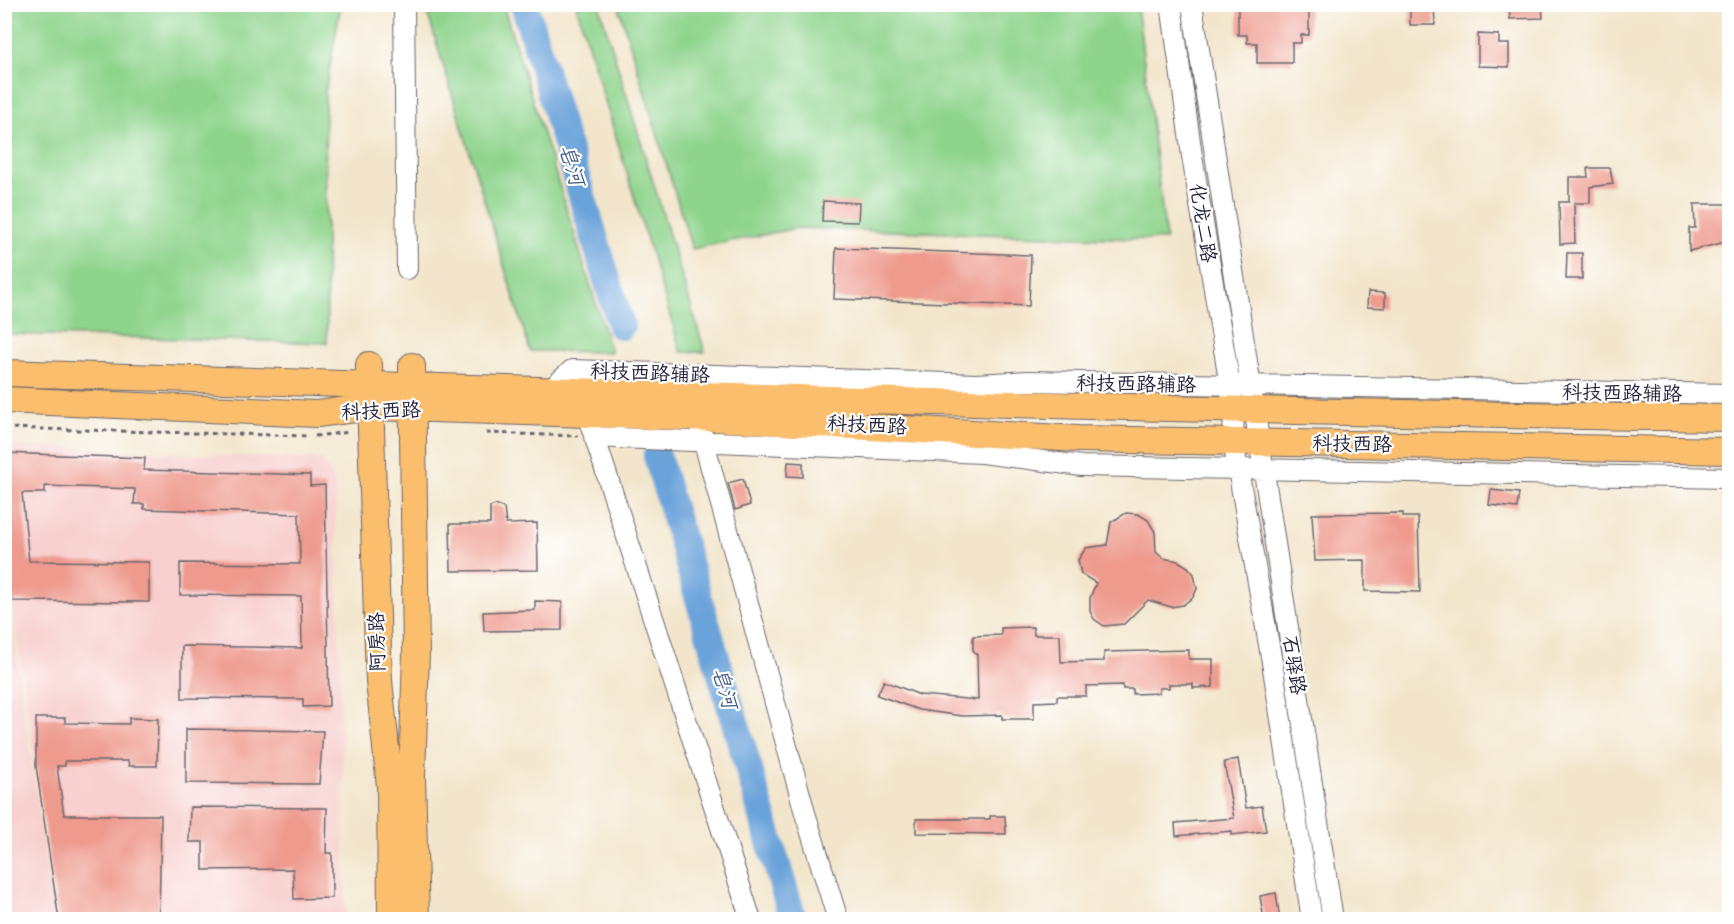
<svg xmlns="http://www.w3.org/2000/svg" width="1734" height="924" font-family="'Comic Neue','LXGW WenKai TC',sans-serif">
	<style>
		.built { fill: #f7d0cf }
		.green { fill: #8fd48d; stroke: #587b64; stroke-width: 1.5 }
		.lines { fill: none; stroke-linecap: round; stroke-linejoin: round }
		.river { stroke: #6ba3da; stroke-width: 28 }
		.building { fill: #ee9a8d }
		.minor-casing { stroke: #6b666d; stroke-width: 22 }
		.major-casing { stroke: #6b666d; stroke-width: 28 }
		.path { stroke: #6b666d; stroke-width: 3; stroke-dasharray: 4.5 4.5; stroke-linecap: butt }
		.minor { stroke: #fff; stroke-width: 20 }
		.major { stroke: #fabe6d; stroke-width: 26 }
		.labels { text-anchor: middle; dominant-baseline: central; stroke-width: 4.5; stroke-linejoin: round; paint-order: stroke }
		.street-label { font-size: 20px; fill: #22223b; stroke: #fff }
		.water-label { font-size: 21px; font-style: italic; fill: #435c83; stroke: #fff }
	</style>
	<rect width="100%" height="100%" fill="#fff"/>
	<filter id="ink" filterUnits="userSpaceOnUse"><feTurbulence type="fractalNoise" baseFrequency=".0167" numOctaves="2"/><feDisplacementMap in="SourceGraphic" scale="12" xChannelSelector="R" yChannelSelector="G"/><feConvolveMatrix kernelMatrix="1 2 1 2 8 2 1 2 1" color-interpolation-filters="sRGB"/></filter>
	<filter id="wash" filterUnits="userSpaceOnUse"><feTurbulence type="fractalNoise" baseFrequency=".008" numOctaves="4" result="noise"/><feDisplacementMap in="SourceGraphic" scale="24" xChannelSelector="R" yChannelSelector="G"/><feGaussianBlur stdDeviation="1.35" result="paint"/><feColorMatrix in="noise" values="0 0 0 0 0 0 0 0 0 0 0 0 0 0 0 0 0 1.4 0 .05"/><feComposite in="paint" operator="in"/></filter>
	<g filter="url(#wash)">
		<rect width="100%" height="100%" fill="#f2e5cb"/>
		<path class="built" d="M4,445l318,15 13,23 11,436h-289l-52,-364z
			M5,576l49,343h-49z"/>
		<path class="green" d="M5,4l336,1 -16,88 2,250 -322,-9z
			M425,5h78l108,347 -81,-1z
			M576,5h23l106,347h-24z
			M618,5h519l29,235 -369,-12 -105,21z"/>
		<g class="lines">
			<path class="river" d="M524,4l97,322
				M657,456l136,464"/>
		</g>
		<g id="blocks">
			<path class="building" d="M1238,4h71v31h-8v8h-9v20h-35v-20h-10v-8h-9z
				M1410,4h24l1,21h-25z
				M1509,4h33l1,14 -33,1z
				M1478,34l21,1v9h10v23l-31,-1z
				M1587,168h23l3,16 -23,3v16h-16l1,40 -15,1 -1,-42h10v-25h19z
				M823,201l36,2 -1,19 -36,-1z
				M1694,204h36v37l-41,10v-23h6z
				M836,248l195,7 -2,51 -195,-7z
				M1567,253h15v26h-16z
				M1368,292l17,1v15l-18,-1z
				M4,453l141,5 -1,12 166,5v11l15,-1 4,221 -26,1v-8l-121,-1v-52l120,2 -1,-52 -121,-1v-32l120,1 -1,-50 -155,-5v-5h-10l1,-15 -90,-3v7h-23l7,68 120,1v40l-138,-1 -3,-26h-4z
				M788,462l15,1v14l-16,-1z
				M743,479l7,26 -15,5 -7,-27z
				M1491,490l28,3 -2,15 -28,-3z
				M495,505l9,3 2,16 31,-1 1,47 -87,1 -1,-47h40v-17z
				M1126,513l12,1 10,6 7,12 1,20 7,6 15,3 10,6 6,7 3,15 -4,8 -10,8 -12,2 -23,-7 -24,24 -20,2 -10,-7 -4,-8v-13l6,-15 -15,-9 -3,-14 8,-12 21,-3 4,-23z
				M1403,513v4h15l2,75 -55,-1v-31l-50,1 -3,-47z
				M535,601l27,1v28l-78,1 -1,-19 52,-2z
				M1033,627l1,8h26l1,27 43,-1v-9l85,-2v9h24v28l-20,1v-4h-24v4h-10v5l-26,1v-5h-10v-4l-37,1v10h-29v5l-23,1v17h-32v-4l-40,1 -43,-6 -42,-15 7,-14 36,14 58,5 -1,-45 -4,-5v-14l28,-1v-7z
				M36,718h29v5l64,1v-6l29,1 -1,47h-28l-1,-5h-63v5h-8l7,49h97l-2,105h-100l-23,-154z
				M186,729l137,2 -4,53 -133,-1z
				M1238,759l8,49 16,-2 4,25 -34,4v-4l-56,5 -1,-13 59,-5 -10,-56z
				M190,807l137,1 -1,45h6v45l-38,1 -1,-30 -90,1v-28h-14z
				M990,816h15l1,18 -90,-1v-14h74z
				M1276,893l4,27h-16l-4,-24z"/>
		</g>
	</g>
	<g filter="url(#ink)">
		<use href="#blocks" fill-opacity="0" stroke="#6b666d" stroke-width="1.5"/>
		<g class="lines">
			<defs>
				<path id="minor" d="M404,4l3,265
					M1171,4l21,152 42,254 -1,31 39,221 40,258
					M1192,4l141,916
					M550,390l22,-20 404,14 52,-3 702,13
					M591,426l160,494
					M701,431l104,382 33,107
					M594,437l388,16 100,13 648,12"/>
				<path id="major" d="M369,365l10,316 11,105 1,134
					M412,366l4,287 -4,124 4,143
					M4,373c575,18 1150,39 1726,45
					M4,400l313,14 53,-7 344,11 364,21 652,12"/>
			</defs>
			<use href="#minor" class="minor-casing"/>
			<use href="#major" class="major-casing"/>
			<path class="path" d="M4,428l305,8
				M486,433l92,3
				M315,436l35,-4"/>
			<use href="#minor" class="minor"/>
			<use href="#major" class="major"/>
		</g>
	</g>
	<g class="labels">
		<g class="street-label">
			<text transform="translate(1203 223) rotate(81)">化龙二路</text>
			<text transform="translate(650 373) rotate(2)">科技西路辅路</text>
			<text transform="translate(1136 384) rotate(1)">科技西路辅路</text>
			<text transform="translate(1622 393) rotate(1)">科技西路辅路</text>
			<text transform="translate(381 411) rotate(-2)">科技西路</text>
			<text transform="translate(867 425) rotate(3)">科技西路</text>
			<text transform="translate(1352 444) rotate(1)">科技西路</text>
			<text transform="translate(377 642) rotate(-92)">阿房路</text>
			<text transform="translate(1294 665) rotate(81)">石驿路</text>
		</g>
		<g class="water-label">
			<text transform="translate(572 165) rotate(73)">皂河</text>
			<text transform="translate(725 688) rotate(74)">皂河</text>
		</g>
	</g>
	<rect width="1734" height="924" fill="none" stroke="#fff" stroke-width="24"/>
</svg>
